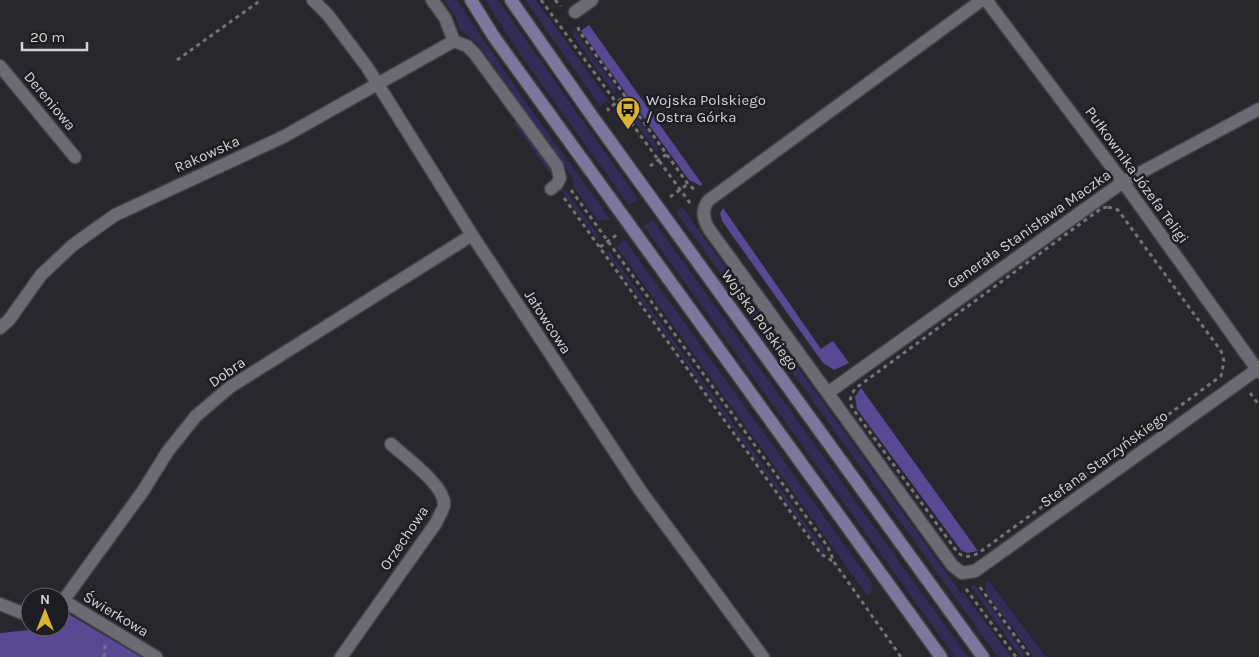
<svg xmlns="http://www.w3.org/2000/svg" width="1259" height="657" font-family="Karla,sans-serif">
	<style>
		.green { fill: #342b56 }
		.forest { fill: #594995 }
		.lines { fill: none; stroke-linecap: round; stroke-linejoin: round }
		.street-casing { stroke: #434347; stroke-width: 15 }
		.secondary-casing { stroke: #434347; stroke-width: 15 }
		.path { stroke: #747378; stroke-width: 3; stroke-dasharray: 4 4; stroke-linecap: butt }
		.street { stroke: #6c6b73; stroke-width: 12 }
		.secondary { stroke: #7e779d; stroke-width: 12 }
		.labels { text-anchor: middle; dominant-baseline: central; stroke-width: 5; stroke-linejoin: round; paint-order: stroke }
		.poi-label { font-size: 15px; fill: #d3d3d7; stroke: #1e1d23; text-anchor: start }
		.street-label { font-size: 15px; fill: #d3d3d7; stroke: #1e1d23 }
	</style>
	<rect width="100%" height="100%" fill="#28272d"/>
	<path class="green" d="M444,0h13l65,97 89,123h-14l-24,-34 1,-6 -95,-135 -19,-15 -5,-15z
		M485,0h13l140,199 -9,6 -107,-148z
		M525,0h11l72,100 -8,6z
		M572,27l44,61 -1,7 -41,-58z
		M628,105l29,40v7l-34,-46z
		M514,123h4l32,45 1,7z
		M561,190l5,1 35,48 -5,-1z
		M682,207l279,386 2,-1 48,65h-13l-322,-445z
		M653,220l315,437h-13l-311,-431z
		M625,240l247,343 -1,12h-4l-251,-349z
		M609,251l216,300 -2,2 -216,-300z
		M989,581l57,76h-12l-48,-65 -1,-6z
		M974,584l49,67 1,6h-3l-50,-70z"/>
	<path class="forest" d="M589,25l113,159 -1,2 -12,-6 -108,-149z
		M723,208l98,141 12,-8 16,22 -15,7 -11,-7 -101,-142 -2,-8z
		M861,388l117,163 -11,2 -6,-3 -104,-141 -2,-12z
		M67,613l74,44h-141v-24l60,-6v-8z"/>
	<g class="lines">
		<defs>
			<path id="street" d="M313,0l15,15 39,52 105,168 168,255 123,167
				M432,0l13,18 9,23 13,5 8,8 82,112 3,12 -3,6 -6,5
				M982,0l-273,200c-8,9 -6,19 0,29l243,336 10,8 13,-2 284,-203
				M986,0l137,182 136,190
				M575,12l17,-12
				M0,66l75,91
				M0,328l9,-8 32,-45 32,-30 42,-30 168,-78 171,-96
				M829,392l294,-210 136,-73
				M64,601l92,56
				M0,604l30,12
				M60,605l83,-114 25,-40 28,-35 34,-29 242,-152
				M341,657l95,-134c2,-6 7,-12 8,-18 1,-20 -39,-48 -53,-61"/>
			<path id="secondary" d="M471,0l23,37 447,620
				M511,0l81,116 391,541"/>
		</defs>
		<use href="#street" class="street-casing"/>
		<use href="#secondary" class="secondary-casing"/>
		<path class="path" d="M541,0l149,203
			M555,0l6,6
			M578,27l1,4 46,65 -17,13 1,2
			M177,60l84,-60
			M625,96l63,88 7,6
			M650,166l17,-12
			M571,190l257,357 6,15 67,95
			M670,197l18,-13
			M564,198l257,356 13,8
			M1108,207l10,3 103,141 3,10 -3,15 -241,176c-7,5 -15,6 -22,1l-105,-144c-5,-8 -2,-15 3,-21l246,-180z
			M600,247l18,-13
			M1250,393l9,12
			M980,587l50,70
			M966,589l50,68
			M104,657l1,-12"/>
		<use href="#street" class="street"/>
		<use href="#secondary" class="secondary"/>
	</g>
	<defs>
		<symbol id="bus-pin" viewBox="-11 -11 22 30"><path d="M0 17L-7.5 6A9.5 9.5 0 1 1 7.5 6Z" fill="#dab333" stroke="#1e1d23"/><path d="M-5-6H5V4H4V6H2V4H-2V6H-4V4H-5ZM-3.5-4V0h7V-4ZM-3.5 1.2v1.5H-2V1.2ZM2 1.2v1.5H3.5V1.2Z" fill="#111"/></symbol>
	</defs>
	<g fill-rule="evenodd">
		<use href="#bus-pin" x="614" y="95" width="28" height="38"/>
	</g>
	<g class="labels">
		<g class="poi-label">
			<text x="646" y="100">Wojska Polskiego<tspan x="646" dy="17">/ Ostra Górka</tspan></text>
		</g>
		<g class="street-label">
			<text transform="translate(50 101) rotate(50)">Dereniowa</text>
			<text transform="translate(207 154) rotate(-24)">Rakowska</text>
			<text transform="translate(1137 175) rotate(54)">Pułkownika Józefa Teligi</text>
			<text transform="translate(1029 229) rotate(-35)">Generała Stanisława Maczka</text>
			<text transform="translate(760 320) rotate(54)">Wojska Polskiego</text>
			<text transform="translate(548 322) rotate(57)">Jałowcowa</text>
			<text transform="translate(227 372) rotate(-35)">Dobra</text>
			<text transform="translate(1104 459) rotate(-36)">Stefana Starzyńskiego</text>
			<text transform="translate(404 538) rotate(-56)">Orzechowa</text>
			<text transform="translate(116 614) rotate(31)">Świerkowa</text>
		</g>
	</g>
	<g transform="translate(45 612)"><circle r="24" fill="#1e1d23" stroke="#66666b"/>
	<path d="M0-4L9 19L0 12L-9 19Z" fill="#dab333"/>
	<text y="-8" font-size="14" font-weight="bold" text-anchor="middle" fill="#d3d3d7">N</text>
	</g>
	<path d="M22 42v8h65v-8" fill="none" stroke="#d3d3d7" stroke-width="2.5"/>
	<text x="30" y="42" font-size="15" fill="#d3d3d7" stroke="#1e1d23" stroke-width="4" paint-order="stroke">20 m</text>
</svg>
